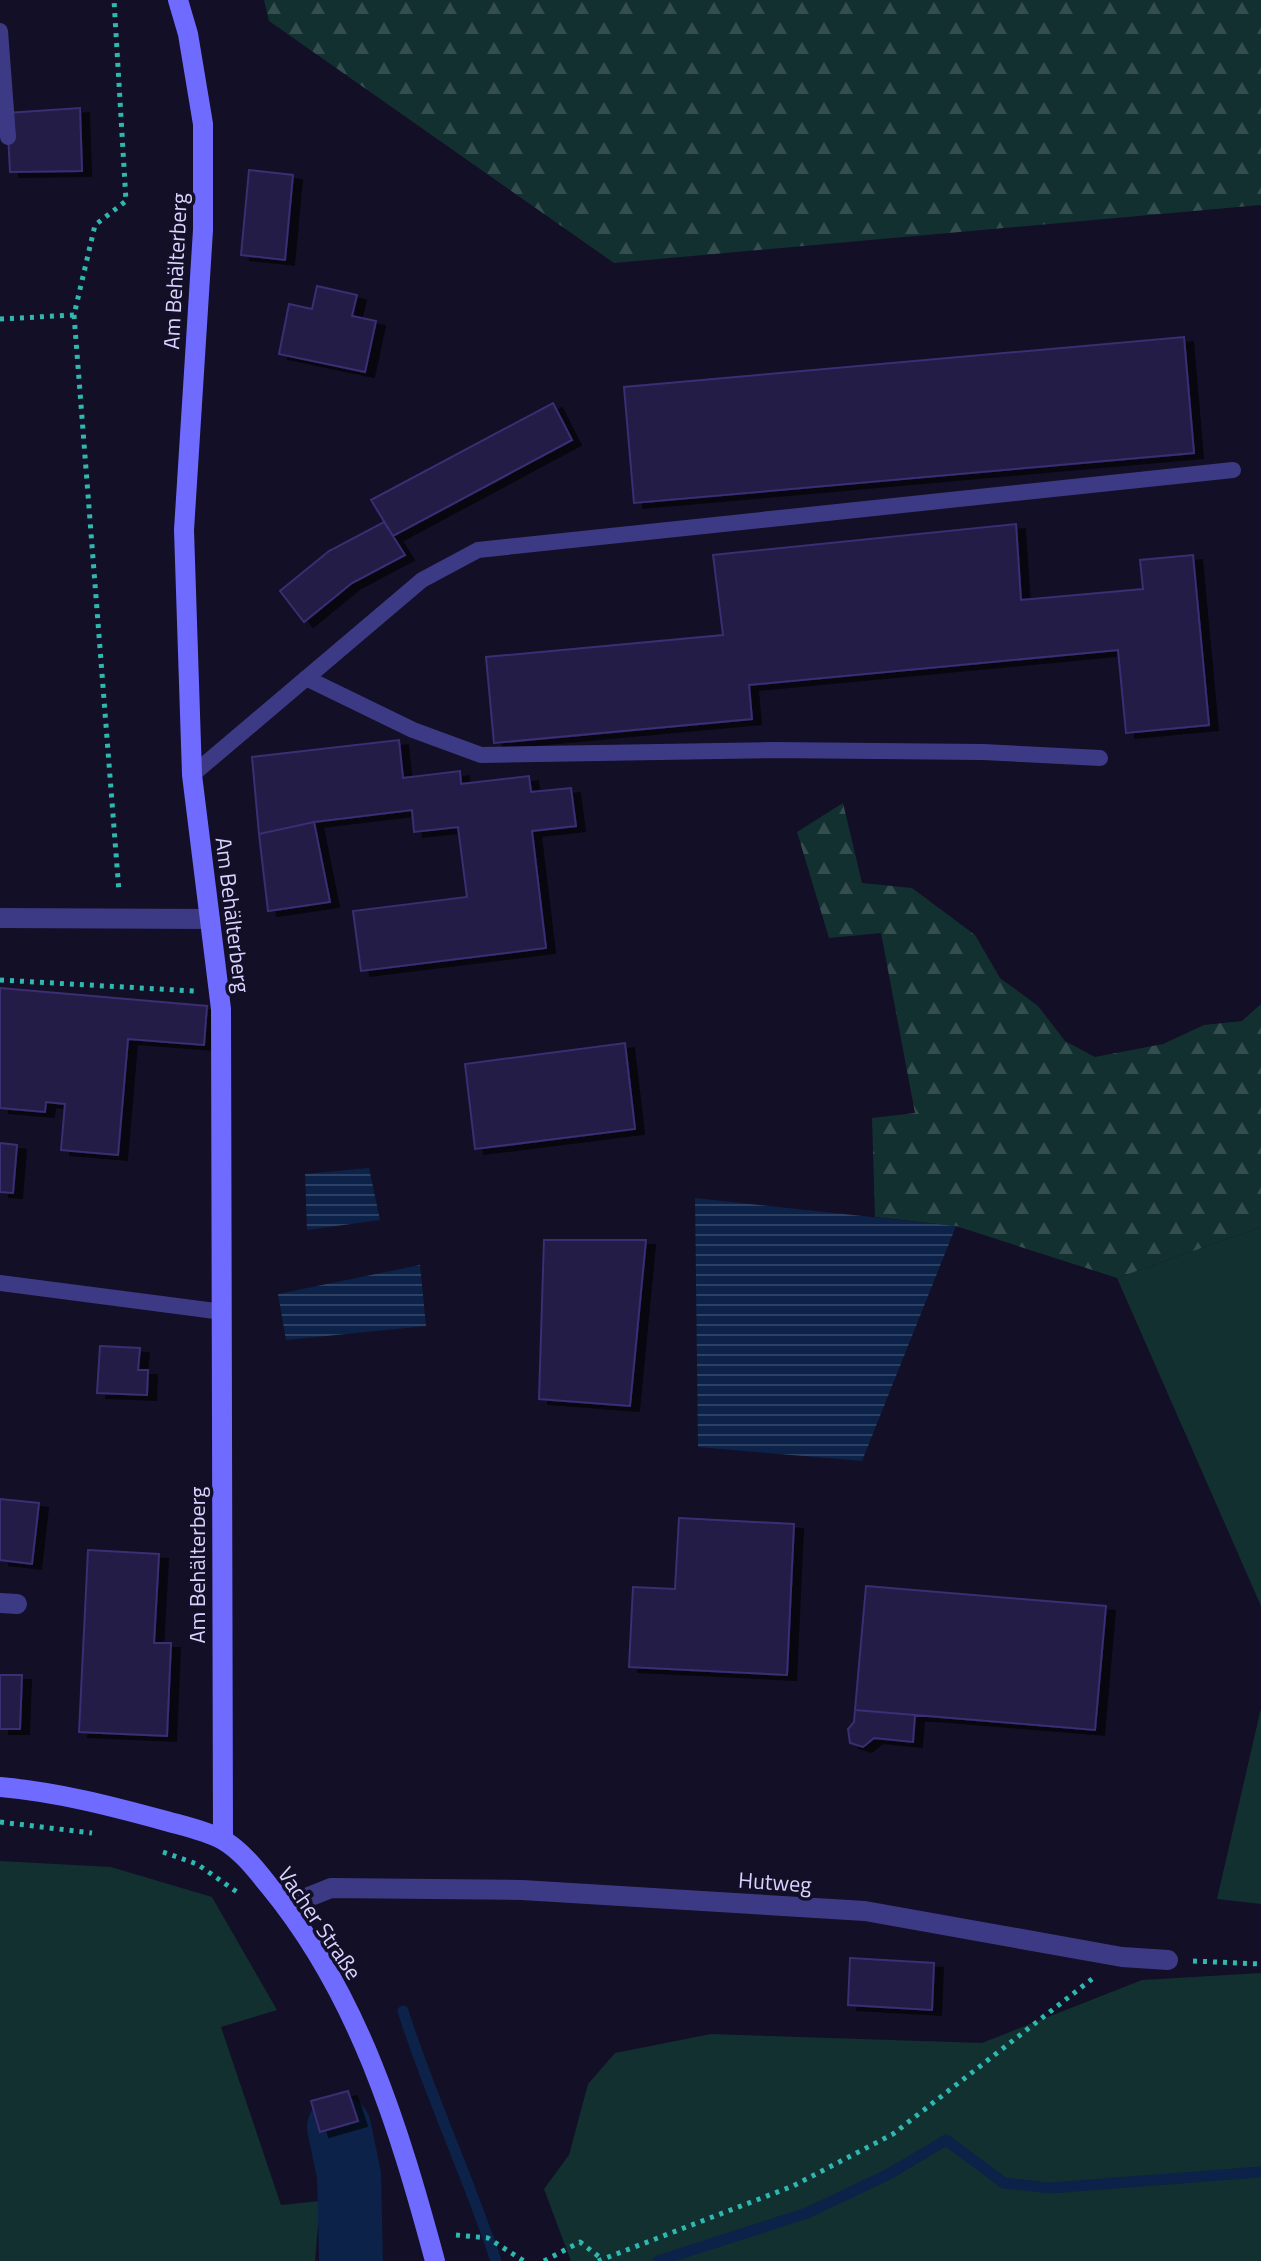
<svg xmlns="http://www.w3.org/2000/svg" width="1261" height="2261" font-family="'Titillium Web',sans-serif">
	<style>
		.green { fill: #12302f }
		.forest { fill: url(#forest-firs) }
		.water { fill: url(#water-rules) }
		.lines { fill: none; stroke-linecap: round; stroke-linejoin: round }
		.stream { stroke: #0c2248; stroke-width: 11 }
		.river { stroke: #0c2248; stroke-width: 64 }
		.building { fill: #241b47; stroke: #3b2d73; stroke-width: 2; filter: url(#shadow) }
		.path { stroke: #2fb8b0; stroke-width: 5; stroke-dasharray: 4 6; stroke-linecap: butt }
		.lane { stroke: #3d3a85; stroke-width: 16 }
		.street { stroke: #3d3a85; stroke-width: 20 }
		.secondary { stroke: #6f6bff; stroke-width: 20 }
		.labels { text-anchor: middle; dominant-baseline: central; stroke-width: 7; stroke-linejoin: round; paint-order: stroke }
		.street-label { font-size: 22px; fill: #d9d4ff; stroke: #130f26 }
	</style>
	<defs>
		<pattern id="forest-firs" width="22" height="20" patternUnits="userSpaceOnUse" patternTransform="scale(2)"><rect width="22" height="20" fill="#12302f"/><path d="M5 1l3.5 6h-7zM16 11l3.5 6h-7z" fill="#344d4e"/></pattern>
		<pattern id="water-rules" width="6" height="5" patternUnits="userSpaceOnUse" patternTransform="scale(2)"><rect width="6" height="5" fill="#0c2248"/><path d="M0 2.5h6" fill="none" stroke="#2f4163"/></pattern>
		<filter id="shadow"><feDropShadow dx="9" dy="5" stdDeviation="0" flood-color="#0009"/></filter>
	</defs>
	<rect width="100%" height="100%" fill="#130f26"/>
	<path class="green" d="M1261,1227v379l-144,-328z
		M1261,1708v196l-44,-5z
		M0,1861l111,6 101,30 65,113 -56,17 60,178 39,-4 -5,60h-315z
		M1261,1973v288h-690l-27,-72 25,-34 19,-71 27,-31 96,-19 271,9 160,-63z"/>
	<path class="forest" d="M264,0h997v205l-647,58 -345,-242z
		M843,803l19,80 50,5 63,47 25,43 38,28 27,35 30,16 68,-13 41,-19 38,-4 19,-17v223l-144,51 -161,-52 -81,-9 -3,-99 43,-5 -34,-180 -52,5 -32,-106z"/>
	<path class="water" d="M369,1168l11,52 -73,10 -2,-56z
		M695,1198l261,28 -94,235 -164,-14z
		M420,1265l6,61 -140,14 -8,-46z"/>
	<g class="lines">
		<path class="stream" d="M403,2011c27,85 65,165 93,250
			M658,2261l149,-48 82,-39 57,-34 58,43 46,5 211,-16"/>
		<path class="river" d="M339,2127l10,48 2,86"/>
	</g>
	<path class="building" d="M80,108l2,63 -72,1 -3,-59z
		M249,170l44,5 -8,85 -44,-5z
		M317,286l40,9 -5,21 24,5 -11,51 -86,-18 10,-50 23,5z
		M1184,337l10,116 -560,50 -10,-116z
		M553,403l19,37 -179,96 -22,-36z
		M384,522l21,33 -53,28 -48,39 -24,-31 49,-40z
		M1016,524l5,76 122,-11 -3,-29 53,-5 16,170 -83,8 -8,-83 -369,35 3,34 -258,24 -8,-86 237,-22 -10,-80z
		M399,740l4,38 57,-7 1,13 68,-8 2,16 40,-4 5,38 -44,5 14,117 -185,23 -8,-60 114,-14 -9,-70 -44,5 -2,-22 -98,12 -55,12 -7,-77z
		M314,822l16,80 -62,9 -9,-77z
		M0,988l207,18 -3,39 -76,-6 -10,116 -57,-5 4,-46 -19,-2 -1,10 -45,-4z
		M625,1043l10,86 -160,20 -10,-85z
		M0,1143l17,2 -4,48 -13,-1z
		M544,1240h102l-16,166 -91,-7z
		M100,1346l40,2 -2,22h10l-1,25 -50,-2z
		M0,1499l39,4 -7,61 -32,-4z
		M679,1518l115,6 -7,151 -158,-8 4,-80 42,2z
		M88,1550l71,4 -5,89h17l-4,93 -88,-4z
		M866,1586l240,20 -11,124 -240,-20z
		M0,1675h22l-2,54h-20z
		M855,1710l60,5 -2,27 -39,-4 -11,9 -13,-4 -2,-14 6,-7z
		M850,1958l84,5 -2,47 -84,-5z
		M348,2091l10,30 -38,11 -9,-31z"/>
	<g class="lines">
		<path class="path" d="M74,315l45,577
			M0,319l74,-4 21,-90 31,-24 -12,-201
			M0,980l194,11
			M0,1822l92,11
			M163,1852l34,12 40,28
			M1193,1961l68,3
			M456,2235l32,3 36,23
			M544,2261l36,-19 22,17
			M598,2261l195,-75 100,-52 199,-155"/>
		<path class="lane" d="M0,31l8,106
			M306,678l107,52 68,25 291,-5 211,2 117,6
			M192,775l230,-195 56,-30 755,-80
			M0,1283l223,29"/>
		<path class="street" d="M0,918l210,1
			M0,1603l17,1
			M286,1906l45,-18 191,2 343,21 257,46 46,3"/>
		<path class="secondary" d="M178,0l10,34 15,90v106l-19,300 8,245 29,234 2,831
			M0,1787c57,5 111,19 166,34 18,5 41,10 57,19 19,11 34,31 47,47 89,108 129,241 165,374"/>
	</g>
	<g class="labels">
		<g class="street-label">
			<text transform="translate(175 271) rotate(-87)">Am Behälterberg</text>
			<text transform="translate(233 915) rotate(83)">Am Behälterberg</text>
			<text transform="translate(197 1565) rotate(-90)">Am Behälterberg</text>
			<text transform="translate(775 1882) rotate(4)">Hutweg</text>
			<text transform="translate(320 1923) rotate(56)">Vacher Straße</text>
		</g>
	</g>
</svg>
